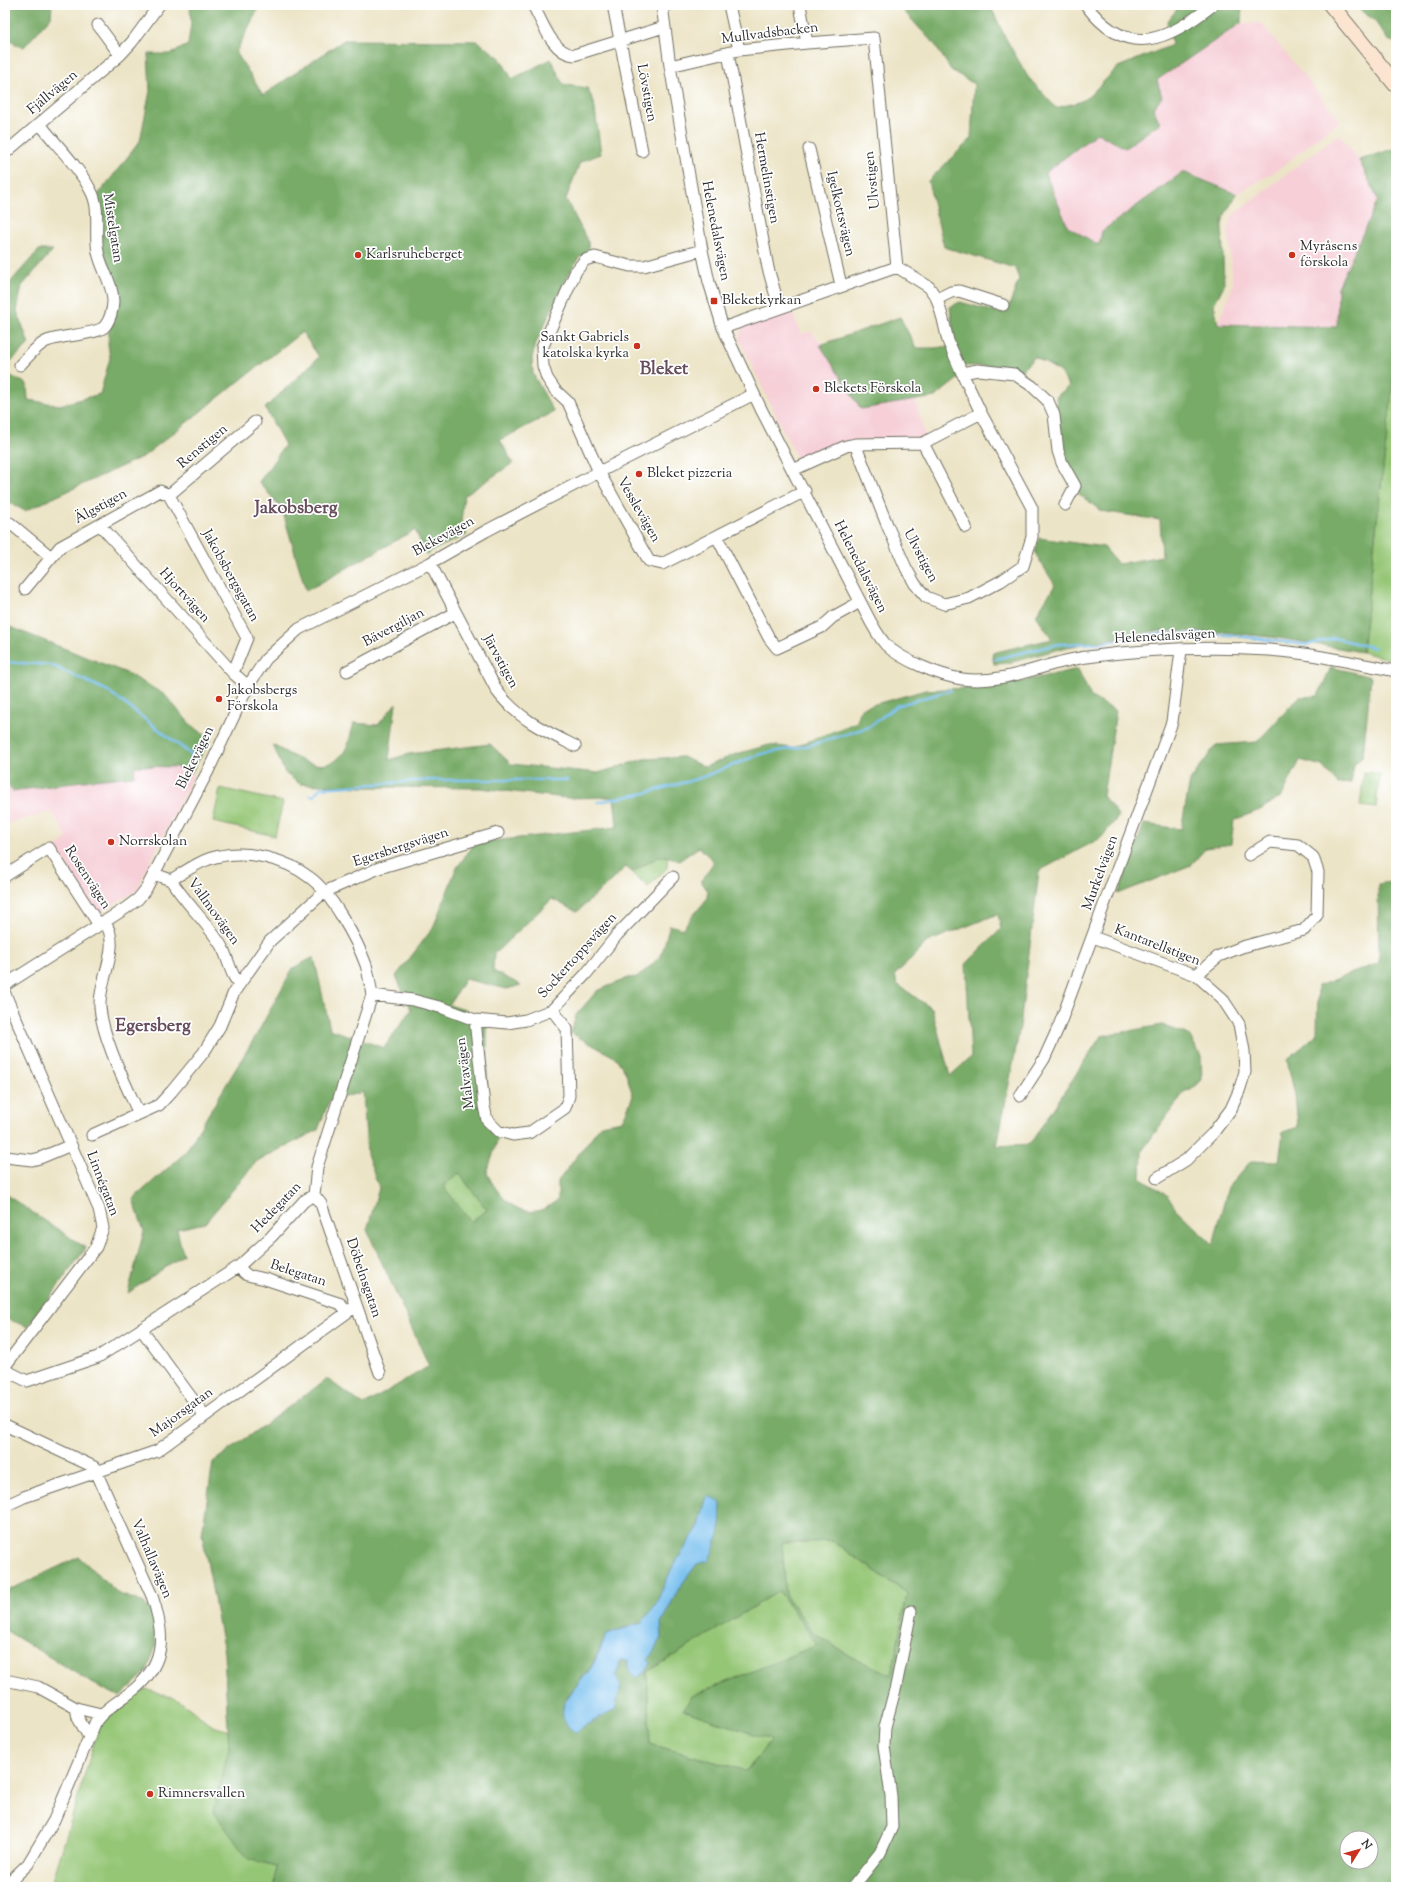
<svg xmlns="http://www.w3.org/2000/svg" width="1401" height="1892" font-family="'Sorts Mill Goudy',serif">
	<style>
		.built { fill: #f6cfd7 }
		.green { fill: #95c676; stroke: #607850 }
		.forest { fill: #78ab67; stroke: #526b49; fill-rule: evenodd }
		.water { fill: #77bfef; stroke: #51758d }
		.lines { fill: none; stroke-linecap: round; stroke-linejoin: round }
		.stream { stroke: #77bfef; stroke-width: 2.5 }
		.street-casing { stroke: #6f6c61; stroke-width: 13 }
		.secondary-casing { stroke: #6f6c61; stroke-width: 17 }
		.street { stroke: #fff; stroke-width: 11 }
		.secondary { stroke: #fce5d0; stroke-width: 15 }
		.poi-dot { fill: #c8321e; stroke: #fff; stroke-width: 1.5 }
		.labels { text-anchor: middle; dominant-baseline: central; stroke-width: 3.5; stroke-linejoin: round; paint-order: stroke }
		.street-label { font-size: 14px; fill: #2b2b2b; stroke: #fff }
		.poi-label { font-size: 14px; fill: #2b2b2b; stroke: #fff; text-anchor: start }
		.district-label { font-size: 18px; font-weight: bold; fill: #664e5c; stroke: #fff }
	</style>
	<rect width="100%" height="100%" fill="#fff"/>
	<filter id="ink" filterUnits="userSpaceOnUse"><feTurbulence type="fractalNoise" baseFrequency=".025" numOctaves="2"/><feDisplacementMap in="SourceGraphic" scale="8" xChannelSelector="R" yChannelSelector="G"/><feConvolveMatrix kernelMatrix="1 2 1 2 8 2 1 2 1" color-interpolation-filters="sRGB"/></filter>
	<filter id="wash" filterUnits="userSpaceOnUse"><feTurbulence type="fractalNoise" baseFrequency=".012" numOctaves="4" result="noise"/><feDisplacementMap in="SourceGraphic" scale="16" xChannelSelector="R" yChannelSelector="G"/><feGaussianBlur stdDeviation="0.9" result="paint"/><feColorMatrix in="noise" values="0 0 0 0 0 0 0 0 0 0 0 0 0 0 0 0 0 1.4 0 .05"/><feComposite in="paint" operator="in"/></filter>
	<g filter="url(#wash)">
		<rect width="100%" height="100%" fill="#ece4c6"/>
		<path class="built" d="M1241,23h20l79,97 -61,49 -42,25 -54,-22 -83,73 -32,-18 -23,-54 52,-40 63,-11 -7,-14 4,-28z
			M1339,134l20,26 19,40 -40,87 -1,40 -119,-3 15,-39 -5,-59 5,-11z
			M792,312l9,22 10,-3 42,50 62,17 11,41 -80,2 -40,18 -10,-2 -57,-118 3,-12z
			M134,766l42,1 15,6 2,3 -57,115 -38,23 -42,-66 11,-11 -15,-25 -47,12v-42l7,8 37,-3 25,-4v-1z"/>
		<path class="green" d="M1396,356v305l-34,-9z
			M1364,772l16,2 -4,34 -16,-2z
			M220,788l63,14 -8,34 -62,-14z
			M668,856l-1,12 -19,19 -16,-15 26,-15z
			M459,1173l28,37 -17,12 -27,-36z
			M832,1541l75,52 -15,82 -41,-18 -38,-25 -27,-36 -4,-53z
			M779,1591l39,54 -126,51 -9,14 89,30 -25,31 -97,-27 -3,-72z
			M146,1689l31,10 36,27 16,5v17l-6,30 25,81 28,7 -1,21h-224l49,-164z"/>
		<path class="forest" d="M5,5h47l-1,12 -27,30 -9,-2 -2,-4 -4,2 -4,9z
			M190,5h70l-24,47 27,43 81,-55 133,1 23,17 12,21 39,-20 12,25 24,4 7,14 7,52 -21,8 -14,37 22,43 1,11 -10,4 -15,26 -28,60 -4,15 1,16 21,38 -54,28 13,23 -49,33 -3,26 6,13 -36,16 -4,5 -12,-26 -109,61 -24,-82 -23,-27 26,-37 -20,-37 54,-51 -17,-25 -158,124 -119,55 -20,-11v-212l34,-38h14l-31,36 -5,25 12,33 -19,18 -1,13 18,9 1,16 32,5 40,-11 10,-36 -2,-14 1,-14 5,-10 4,-19 -1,-13 -9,-21 -6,-23 -5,-48 43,-55 10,-50 -2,-37h22l18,-9 3,-22z
			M898,5h92l15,32 23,40 28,31 23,-6 9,-5 30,-30 54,-22 -5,-23 13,-17h62l-1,18 -84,57 5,17 -9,11 7,15 -35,25 -28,-15 -52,40 23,54 31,18 3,-14 81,-59 54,22 -13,22 -2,9 2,60 -10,19 4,20 119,3 1,-40 40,-87 -19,-40 37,-12v208l-34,296 -83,-14 -55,-6 -69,-1 -88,16 -58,16 -15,1 -2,-11 60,-14 -16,-24 19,-30 -20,-32 4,-15 65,9 14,17 44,-8 -2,-36 -59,-9 -22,-17 -4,-18 -9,-15 -5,-16 -5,-48 13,-11 -10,-15 -24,-14 -14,14 -16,-5h-39l-10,4 3,8 -24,19 -74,12 -41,-64 80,-28 16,31h19l20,-3 -5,-38 10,-5 40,11 7,-1 12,-33 -4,-11 -71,-21 -16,-66 43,-42 3,-55 -23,-14 -15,-24z
			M1353,5h43v38l-8,-3 -14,-20z
			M5,625l124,49 36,21 26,30 20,14 -20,34 -15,-6 -41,-1 -1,10 -60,6v1l-62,8 -7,-9z
			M1331,667l40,10 -8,78 -9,10 -3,18 -13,1 -16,-18 -22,-6 -18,36 -22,14 -26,10 -3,24 -25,4 -15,17 -73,29 26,-70 37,5 9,-48 26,-36 41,-3 42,-45 19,-1z
			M1078,669l13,28 25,14 -13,85 16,20 -18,22 -62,33 -19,156 -23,119 33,-2 71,-108 61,-11 27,10 12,21 1,24 -11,10 -6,1 -43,60 -1,28 26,16 8,13 38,37 15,-58 23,-26 28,1 4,-30 15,-5 -3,-32 -8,-35 30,-26 1,-48 61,-23 -1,-79 18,-3v1006h-1121l1,-21 -28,-7 -35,-48 16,-63 -5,-95 -22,-119 11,-72 114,-83 37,26 65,-39 -62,-136 12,-42 -12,-34 -4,-62 -34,9 -11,29 -61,31 -52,62 -28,6 6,26 -55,38 16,-62 -11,-32 52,-46 73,-121 35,-64 21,-11 16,72 54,19 27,-38 -15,-34 37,-48 23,-59 19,-26 142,-16 -3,-30 -48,1 -86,-10 -121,-1 -59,-3 -15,-11 -12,-28c20,11 52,34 71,7 5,-7 7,-20 10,-29l24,2 18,-22 -7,57 20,-6 81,-10 21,20 87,9 46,-14 38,-2 23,10 31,-13 33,-9 23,3 65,-26 4,-14 65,-18 59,-3 34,-5zM699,847l15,15 -13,19 7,10 -2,9 -24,29 -12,-4 -9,31 -23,21 -10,1 -31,13 -21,24 -5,18 45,25 10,15 7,23 -11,25 -21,4 -43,56v18c-29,28 -57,4 -71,-26l11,-35 -6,-4 -5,-33v-73l-10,-14 -28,-9 16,-26 42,10 14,-4 -28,-14 1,-17 58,-55 25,13 49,-45 6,5 26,-15 9,-1 12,5zM998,914l3,15 -35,35 5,93 -21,19 -18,-67 -35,-25 -2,-9 32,-33zM459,1173l28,37 -16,12 -28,-36zM706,1499l-9,65 -18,24 -18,35 1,15 -15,23 -17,10 -2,-10 -7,-2 -16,56 -21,11 -20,-25 27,-34 16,-33 34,-11 13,-15 18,-40 27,-42zM832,1541l75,52 -15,82 -41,-18 -38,-25 -27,-36 -4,-53zM779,1591l38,54 -125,51 -9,14 88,30 -24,31 -97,-27 -3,-72zM1347,1838h24v24h-24z
			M5,1194l81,54 -58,79 -23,-9z
			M79,1557l40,37 23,8 8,7 4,10 2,27 -9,25 -27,26 -28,-14 -87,-53v-38z"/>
		<path class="water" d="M709,1496l12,7 -1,28 -11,30 -12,3 -18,24 -18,35 1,15 -14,22 2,3 -6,10 -8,5 -6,-7 -2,-10 -7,-1 -5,16 5,11 -6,23 -31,16 -8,7c-32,-21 2,-46 15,-65 6,-11 11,-23 16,-34l34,-11 13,-15 18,-40 27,-42 7,-27z"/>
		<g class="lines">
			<path class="stream" d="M1391,648l5,1
				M995,659l64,-15 42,-1 55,-9 74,1 77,10 27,-7 41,10
				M5,662l46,3 57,26 84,64
				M310,795l4,1 6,-8 112,-8h135
				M598,802l48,-9 54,-15 61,-24 50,-9 58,-18 27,-21 55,-16"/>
		</g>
	</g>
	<g filter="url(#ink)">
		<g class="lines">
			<defs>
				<path id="street" d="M533,5c9,16 19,48 41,50l90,-28
					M613,5l29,146
					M662,5l8,61 32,184 7,32 14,46 38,81 104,202c6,12 12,24 21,34 15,15 55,31 76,34 45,6 82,-17 125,-22 59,-8 121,-11 181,-7 43,3 86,13 128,21
					M729,5l10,45
					M800,5l7,38
					M1086,5c42,56 81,35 127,0
					M98,25l22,30
					M728,53l40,215 11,39
					M670,66l69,-16 68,-7 67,-5 23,229 32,20 8,12 6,20 5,22 14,32 19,40 51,95v29l-9,29 -22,15 -32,17 -25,6 -18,-7 -11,-13 -9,-16 -18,-41 -33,-83 -9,2 -53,24
					M809,149l32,136
					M5,153l115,-98 12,-13 27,-37
					M702,250l-58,16h-14l-35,-9 -10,3 -9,11 -34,77 1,18 4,12 8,12 13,12 31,70 50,89 13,3 143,-73
					M937,299l14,-7 8,-1 44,14
					M723,328l174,-61
					M20,365c8,-8 17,-20 27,-24 14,-6 51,-6 58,-15 5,-6 8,-17 8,-25 0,-17 -12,-33 -15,-49 -4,-20 3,-43 -7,-61 -12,-24 -34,-45 -51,-67
					M962,373l16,-3 36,4 18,12 16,15 6,14 4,36 4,12 13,23 -10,19
					M923,443l43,84
					M855,444l68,-1 58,-30
					M169,495l78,143 -14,35
					M169,495l86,-73
					M10,523l41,34
					M100,525l133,148 15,13
					M717,537l52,101 8,10 45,-21 11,-10 27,-15
					M430,563l67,128c21,28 48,40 78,55
					M25,589l35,-42 100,-56 9,4
					M347,671l108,-58
					M5,876l44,-28 50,77
					M171,880c15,24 37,43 51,67 6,10 9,30 17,36
					M104,921c19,25 -6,59 -4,86 2,30 26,78 39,107
					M1093,937l103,38 26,23 17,26 5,27 1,21 -6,19 -8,18 -18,24 -27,27 -29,18
					M1196,975l23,-19 23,-9 62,-17 13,-15 1,-43 -5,-15 -15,-12 -28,-3 -21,13
					M5,985l121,-77 12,-9 8,-10 62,-118 40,-85 18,-27 33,-30 131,-66 56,-32 113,-59 155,-78
					M5,994l94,215 4,19 -7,19 -91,119
					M372,995l41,5 30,8 32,12 32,3 19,-3 26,-10 34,-36 31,-39 56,-58
					M475,1020l9,86 3,14 11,11 15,4 16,-2 36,-25 4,-12 -2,-67 -15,-19
					M1020,1096l24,-37 15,-33 113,-304 9,-72
					M92,1135l67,-30 13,-14 32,-39 16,-26 14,-34 36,-51 54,-49 55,-24 119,-35
					M5,1157l27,3 8,-2 31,-13
					M314,1195l7,9 59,169
					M238,1267l9,8 18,4 76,25 6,8
					M141,1329l64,87
					M5,1370l22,11 71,-24 140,-90 33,-30 33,-36 10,-6 3,-28 55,-172c-2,-10 -3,-20 -6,-30 -9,-25 -35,-73 -57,-88 -23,-18 -61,-27 -89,-21 -18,3 -34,15 -49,24l-17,-6
					M5,1425l89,42 58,129c12,35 15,64 -15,91 -13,12 -30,19 -41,34l-42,99 -26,44 -23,22
					M5,1506l19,-9 133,-46 199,-145
					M5,1680l33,7 38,21 25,6
					M76,1708l2,10 11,19
					M853,1887l27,-34 12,-26 -1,-31 -7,-50 1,-19 11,-41 15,-75"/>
				<path id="secondary" d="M1331,5l65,80"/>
			</defs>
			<use href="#street" class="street-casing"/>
			<use href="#secondary" class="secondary-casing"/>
			<use href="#street" class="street"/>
			<use href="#secondary" class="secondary"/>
		</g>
	</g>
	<g class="poi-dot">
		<circle cx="358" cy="255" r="4"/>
		<circle cx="1292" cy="255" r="4"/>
		<rect x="710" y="297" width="8" height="8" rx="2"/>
		<circle cx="637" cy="346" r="4"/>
		<circle cx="816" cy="389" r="4"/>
		<circle cx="639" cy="474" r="4"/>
		<circle cx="219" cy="699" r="4"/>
		<circle cx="111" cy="842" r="4"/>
		<circle cx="150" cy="1794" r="4"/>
	</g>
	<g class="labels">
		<g class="street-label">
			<text transform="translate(770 34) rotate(-7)">Mullvadsbacken</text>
			<text transform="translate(53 93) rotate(-40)">Fjällvägen</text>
			<text transform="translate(646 93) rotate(79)">Lövstigen</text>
			<text transform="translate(766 178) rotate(80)">Hermelinstigen</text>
			<text transform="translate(873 180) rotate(-96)">Ulvstigen</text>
			<text transform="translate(840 214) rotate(77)">Igelkottsvägen</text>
			<text transform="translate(112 228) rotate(81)">Mistelgatan</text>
			<text transform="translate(715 231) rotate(79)">Helenedalsvägen</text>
			<text transform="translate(203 447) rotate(-40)">Renstigen</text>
			<text transform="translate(101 507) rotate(-29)">Älgstigen</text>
			<text transform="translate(638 510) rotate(60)">Vesslevägen</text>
			<text transform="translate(444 537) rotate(-29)">Blekevägen</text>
			<text transform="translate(920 556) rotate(62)">Ulvstigen</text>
			<text transform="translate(860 567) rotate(63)">Helenedalsvägen</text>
			<text transform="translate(230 576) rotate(61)">Jakobsbergsgatan</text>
			<text transform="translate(184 596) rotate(48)">Hjortvägen</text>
			<text transform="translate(394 628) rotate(-28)">Bävergiljan</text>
			<text transform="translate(1165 637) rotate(-3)">Helenedalsvägen</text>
			<text transform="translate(500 662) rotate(61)">Järvstigen</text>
			<text transform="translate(196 758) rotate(-64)">Blekevägen</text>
			<text transform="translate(401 848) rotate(-18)">Egersbergsvägen</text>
			<text transform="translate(1101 873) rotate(-70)">Murkelvägen</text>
			<text transform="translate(87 878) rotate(57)">Rosenvägen</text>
			<text transform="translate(213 912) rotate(54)">Vallmovägen</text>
			<text transform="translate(1157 946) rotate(21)">Kantarellstigen</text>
			<text transform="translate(578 956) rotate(-48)">Sockertoppsvägen</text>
			<text transform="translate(466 1073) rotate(-97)">Malvavägen</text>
			<text transform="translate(102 1184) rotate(69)">Linnégatan</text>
			<text transform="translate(277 1208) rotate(-46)">Hedegatan</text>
			<text transform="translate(298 1274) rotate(18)">Belegatan</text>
			<text transform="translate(363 1278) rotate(71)">Döbelnsgatan</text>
			<text transform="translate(182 1413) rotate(-36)">Majorsgatan</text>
			<text transform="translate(151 1559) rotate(67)">Valhallavägen</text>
		</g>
		<g class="poi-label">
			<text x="1300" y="247">Myråsens<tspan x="1300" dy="16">förskola</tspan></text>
			<text x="366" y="255">Karlsruheberget</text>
			<text x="722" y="301">Bleketkyrkan</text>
			<text x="629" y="338" text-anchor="end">Sankt Gabriels<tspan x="629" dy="16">katolska kyrka</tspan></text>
			<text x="824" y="389">Blekets Förskola</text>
			<text x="647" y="474">Bleket pizzeria</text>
			<text x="227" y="691">Jakobsbergs<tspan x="227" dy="16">Förskola</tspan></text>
			<text x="119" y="842">Norrskolan</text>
			<text x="158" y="1794">Rimnersvallen</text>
		</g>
		<g class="district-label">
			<text x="664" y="370">Bleket</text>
			<text x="296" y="509">Jakobsberg</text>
			<text x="153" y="1027">Egersberg</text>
		</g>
	</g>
	<rect width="1401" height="1892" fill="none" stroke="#fff" stroke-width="20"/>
	<g transform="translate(1359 1850) rotate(53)"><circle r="19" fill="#ffffff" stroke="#aaaaaa"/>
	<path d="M0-3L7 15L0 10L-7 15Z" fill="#c8321e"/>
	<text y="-6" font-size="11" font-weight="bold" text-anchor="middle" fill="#2b2b2b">N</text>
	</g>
</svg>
